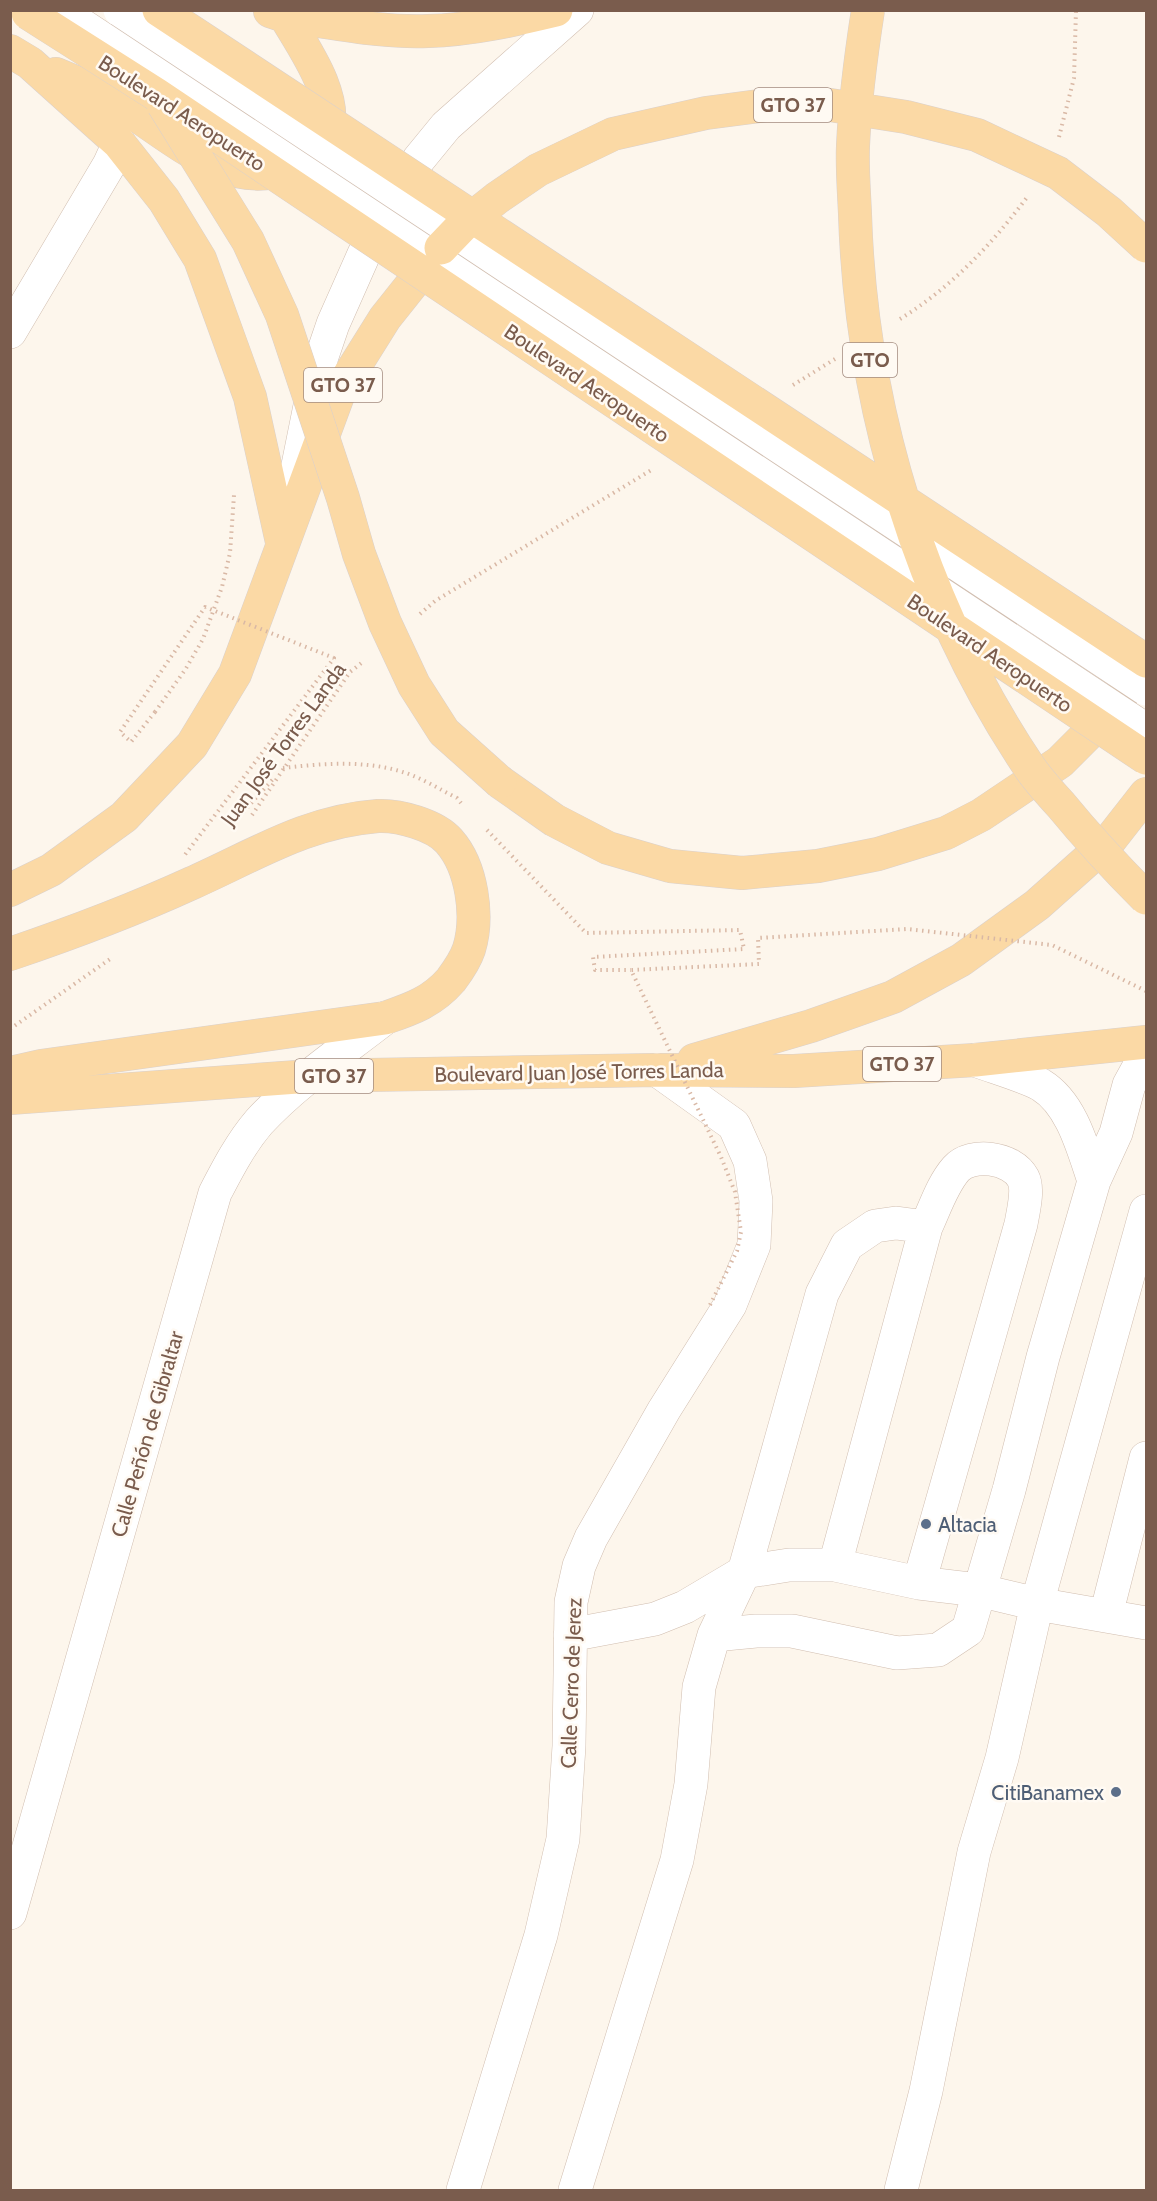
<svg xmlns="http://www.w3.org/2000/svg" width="1157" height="2201" font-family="Cabin,sans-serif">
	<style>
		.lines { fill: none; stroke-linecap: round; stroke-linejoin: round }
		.minor-casing { stroke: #d1beb0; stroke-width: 34 }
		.major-casing { stroke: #dad1cd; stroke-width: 34 }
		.path { stroke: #d9b8a5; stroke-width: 4; stroke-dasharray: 1.5 4.5; stroke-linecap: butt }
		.minor { stroke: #fff; stroke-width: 33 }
		.major { stroke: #fbd9a5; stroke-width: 33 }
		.minor-bridge-casing { stroke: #d1beb0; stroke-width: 34; stroke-linecap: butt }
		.major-bridge-casing { stroke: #dad1cd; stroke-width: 34; stroke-linecap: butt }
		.path-bridge { stroke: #d9b8a5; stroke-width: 4; stroke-dasharray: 1.5 4.5; stroke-linecap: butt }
		.minor-bridge { stroke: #fff; stroke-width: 33 }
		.major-bridge { stroke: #fbd9a5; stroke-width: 33 }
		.service-dot { fill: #5c6f8a; stroke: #fffaf3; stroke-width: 2 }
		.labels { text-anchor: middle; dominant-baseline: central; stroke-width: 5; stroke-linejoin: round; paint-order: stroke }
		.shield { fill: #fffaf3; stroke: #a28b7f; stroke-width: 1.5 }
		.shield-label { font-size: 20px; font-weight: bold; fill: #7a5c4d }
		.street-label { font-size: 21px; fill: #7a5c4d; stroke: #fffaf3 }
		.service-label { font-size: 21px; fill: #4e5e75; stroke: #fffaf3; text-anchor: start }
	</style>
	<rect width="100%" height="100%" fill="#fdf6ec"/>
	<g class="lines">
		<defs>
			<path id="minor" d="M10,332l99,-167 10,-22
				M293,490l24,-119 16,-47 31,-70 55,-95 27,-33 131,-116
				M975,1060c18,7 50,16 66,25 31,19 42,64 53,96
				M835,1565l91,-338c9,-19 16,-42 30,-58 15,-17 56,-12 67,9 6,11 0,34 -2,46l-102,359
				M1106,1615l40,-157
				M570,1635l85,-16 30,-12 59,-35 45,-7h46l84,18 59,7 59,14 109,19
				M714,1635l42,-4h36l105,22 41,-3 30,-20 41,-140 34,-133 51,-176 22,-48 13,-48 17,-31
				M10,1913l205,-720c13,-25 26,-50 44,-71 37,-40 84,-71 126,-104
				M463,2190l78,-255 22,-96 6,-93 2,-144 8,-36 12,-28 73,-128 66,-105 24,-60 2,-44 -6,-40 -16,-36 -77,-55
				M575,2190l102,-330 14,-76 8,-97 15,-52 30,-63 78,-278 25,-49 28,-19 21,-3 30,4
				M901,2190l25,-99 48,-239 28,-94 35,-154 109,-393"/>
			<path id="major" d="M270,11l15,5c47,6 95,17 143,15 43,-1 86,-11 128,-21
				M10,51l20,12 89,80 45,57 36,59 50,138 32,145
				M56,74c20,8 40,17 58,27 50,28 111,92 173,67 12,-6 21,-8 30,-20 3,-4 8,-10 10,-15 12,-37 -24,-86 -42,-117
				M500,782l54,38 54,28 62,18 72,7 76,-7 60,-12 68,-21 35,-18 79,-53 47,-47 39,-53
				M10,890l41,-20 73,-53 68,-72 43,-71 105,-284 45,-72 55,-69
				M10,954c62,-21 123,-44 182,-71 63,-28 116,-62 186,-67 21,-1 57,9 71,25 23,26 30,75 20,108 -3,9 -12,23 -18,31 -19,22 -40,29 -66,38l-344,48 -31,7
				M694,1060l117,-34 82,-29 68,-37 76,-55 73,-65 36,-46
				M10,1098l301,-22 346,-6 137,1 181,-11 171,-18"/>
		</defs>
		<use href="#minor" class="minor-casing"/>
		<use href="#major" class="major-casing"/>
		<path class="path" d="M1059,137l15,-59 2,-68
			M900,319c52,-32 92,-75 128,-123
			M793,385l42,-26
			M420,614l15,-13 218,-132
			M155,712l30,-42 18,-31 19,-52 8,-34 4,-58
			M283,768c43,-5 92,-9 133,9 14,6 27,14 41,21l4,5
			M252,815l98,-143 14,-11
			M235,821l39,-43
			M487,830l99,103 154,-3 4,19 -151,8 2,13h36
			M10,1029l103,-72"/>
		<use href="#minor" class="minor"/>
		<use href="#major" class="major"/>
		<defs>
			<path id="minor-bridge" d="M59,10l1087,720
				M120,10l1026,679"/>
			<path id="major-bridge" d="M159,10l987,651
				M868,10c-7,45 -13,90 -15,136 -1,22 1,45 2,68 6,195 66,392 175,554 9,13 20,25 31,37 27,33 55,63 85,93
				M28,13l129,82 989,663
				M163,104l85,137 34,74 61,183 16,56 26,69 29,62 30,47 56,50
				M441,248l22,-23 34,-27 41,-28 75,-36 93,-21 61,-8h63l76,12 71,18 81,38 51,39 37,34"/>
		</defs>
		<use href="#minor-bridge" class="minor-bridge-casing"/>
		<use href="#major-bridge" class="major-bridge-casing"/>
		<path class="path-bridge" d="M155,712l-24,30 -11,-10 85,-125 129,51 -150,198
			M710,1305l27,-54 4,-19 -6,-40 -14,-35 -90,-187 128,-6 -1,-26 149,-9 145,16 94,46"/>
		<use href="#minor-bridge" class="minor-bridge"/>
		<use href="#major-bridge" class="major-bridge"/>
	</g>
	<g class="service-dot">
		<circle cx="926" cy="1524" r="6"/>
		<circle cx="1116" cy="1792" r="6"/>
	</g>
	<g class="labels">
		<g class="shield">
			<rect x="754" y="88" width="78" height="34" rx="4.5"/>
			<rect x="843" y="343" width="54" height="34" rx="4.5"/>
			<rect x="304" y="368" width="78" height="34" rx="4.5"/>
			<rect x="863" y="1047" width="78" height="34" rx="4.5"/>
			<rect x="295" y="1059" width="78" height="34" rx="4.5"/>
		</g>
		<g class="shield-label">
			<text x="793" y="105">GTO 37</text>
			<text x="870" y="360">GTO</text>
			<text x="343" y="385">GTO 37</text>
			<text x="902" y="1064">GTO 37</text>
			<text x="334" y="1076">GTO 37</text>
		</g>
		<g class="street-label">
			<text transform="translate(182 113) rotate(33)">Boulevard Aeropuerto</text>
			<text transform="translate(587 383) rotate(34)">Boulevard Aeropuerto</text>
			<text transform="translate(990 653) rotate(34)">Boulevard Aeropuerto</text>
			<text transform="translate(283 744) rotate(-54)">Juan José Torres Landa</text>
			<text transform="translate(579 1072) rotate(-1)">Boulevard Juan José Torres Landa</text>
			<text transform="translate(147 1434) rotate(-74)">Calle Peñón de Gibraltar</text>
			<text transform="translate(571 1683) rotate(-88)">Calle Cerro de Jerez</text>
		</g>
		<g class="service-label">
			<text x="938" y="1524">Altacia</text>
			<text x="1104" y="1792" text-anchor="end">CitiBanamex</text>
		</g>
	</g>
	<rect width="1157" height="2201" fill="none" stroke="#7a5c4d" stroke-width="24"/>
</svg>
